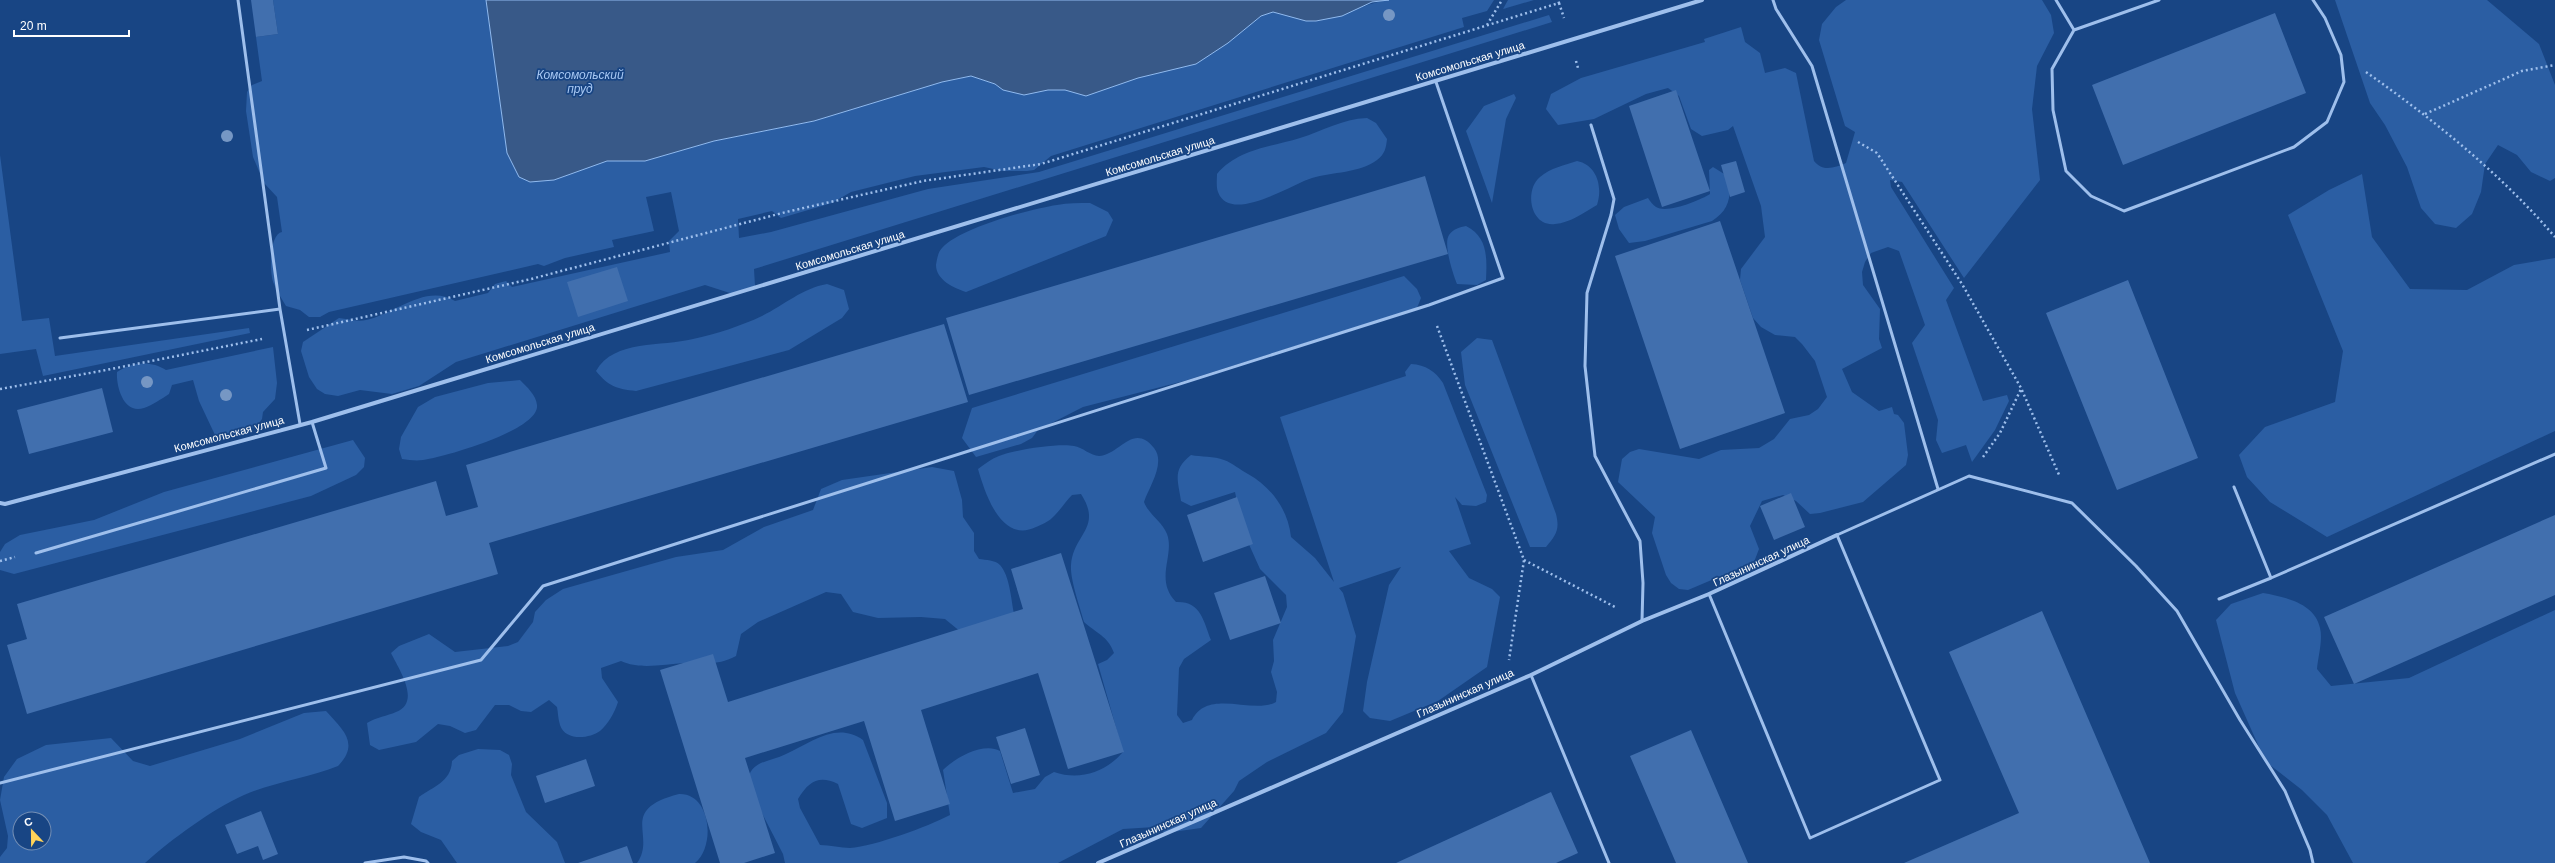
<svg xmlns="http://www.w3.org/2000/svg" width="2555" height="863" font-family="Arial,sans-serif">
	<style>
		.green { fill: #2b5ea3; fill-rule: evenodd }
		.water { fill: #385988; stroke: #90baef }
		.building { fill: #416fae }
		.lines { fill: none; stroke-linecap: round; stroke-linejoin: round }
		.path { stroke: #9ebfec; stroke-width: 2.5; stroke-dasharray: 2 3; stroke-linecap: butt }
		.service { stroke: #9ebfec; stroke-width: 3 }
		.minor { stroke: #9ebfec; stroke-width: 4 }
		.tree { fill: #7697c4 }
		.labels { text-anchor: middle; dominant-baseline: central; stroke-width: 3.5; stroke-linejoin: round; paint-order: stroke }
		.street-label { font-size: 11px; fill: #fff; stroke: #184584 }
		.water-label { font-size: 12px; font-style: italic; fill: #a9c9f4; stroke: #184584 }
	</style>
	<rect width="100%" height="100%" fill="#184584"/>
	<path class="green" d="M273,0h213l21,153 47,27 30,-11 20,-12 41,4 69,-20 100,-20 128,-39 30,-6 23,8 8,6 164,-20 8,-2c22,-12 46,-22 67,-37 10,-7 18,-17 30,-19 16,-2 29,11 45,9 25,-4 47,-18 72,-21h105l-7,11 -25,7 2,9 -413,129 -17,14 -7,1h-24l-19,-4 -69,9 -64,16 -19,11 -51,15 -9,-7 -34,8 1,19 32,-6 157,-43 111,-17 510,-157 3,7 -798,247 1,17 -22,8 -28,-9 -249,77 -37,24 -27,8 -32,-4 -22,6 -13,-2 -8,-5 -8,-12 -8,-26 2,-9 36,-24c8,1 19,4 27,2 29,-6 60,-37 89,-19l33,-8 7,-9 11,-3 6,6 158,-35 -1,-11 10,-10 -8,-39 -25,5 8,34 -42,9 2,7 -49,11 -21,8 -6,-2 -209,48 -9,5h-11l-9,-7 -14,-4c-4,-7 -9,-14 -12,-22 -5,-10 -5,-50 8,-52l-5,-35 -13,-14 -11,-26 -7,-46 1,-19 5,-7 10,-4 -6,-44 22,-3z
		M1508,0h26l-31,9z
		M1846,0h196l9,15 3,18 -17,33 -5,43 8,71 -76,98 -62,-96 -12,-2 1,7 63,101 -8,12 37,101 24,-6 2,6 -14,29 -23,32 -6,-17 -24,8 -6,-13 2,-20 -26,-77 13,-18 -26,-74 -11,-4 -17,6 -6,9 -3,10 1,13 17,24 -1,30 3,9 -40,21 10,23 27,19 13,-4 2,7 4,1 6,8 4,32 -2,10 -43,37 -43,11 -10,1 -14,-13 -13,-6 -21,6 -12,25 9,23 -5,13 -66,28 -9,-1 -8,-6 -5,-8 -14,-42 3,-16 -37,-35 4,-23 8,-7 9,-3 60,10 22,-9 38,-2 15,-9 16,-20 19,-4 9,-6 9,-12 -12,-36 -13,-17 -7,-7 -20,-2 -14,-8 -8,-9 -13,-38 1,-11 24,-32 -4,-31 -28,-80 -5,4 -26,6 -11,-7 -12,-33 -11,-8 -22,6 -52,25 -36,6 -12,-16 5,-15 30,-16 124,-36 -1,-3 37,-12 4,15 15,11 5,20 20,-5 11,5 18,88c9,11 20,7 32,2l9,-31 -10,-6 -26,-86 3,-16 14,-17z
		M2335,0h152l52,44 16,41v93l-5,3 -19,-9 -14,-17 -19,-10 -13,19 -4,28 -9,22 -16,14 -21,-4 -14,-16 -14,-41 -22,-42 -15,-22z
		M1514,94l2,4 -10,21 -14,84 -26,-72 18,-25z
		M1367,118l9,5 11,16c-1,9 -2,15 -10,21 -17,13 -45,12 -65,18 -18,5 -82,47 -94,14 -2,-5 -1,-13 -1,-18 21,-25 54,-27 83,-36 23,-7 42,-19 67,-20z
		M0,155l22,166 27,-3 6,38 194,-28 1,5 -207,43 -7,-27 -36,5z
		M1577,161c20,4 26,26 20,44 -12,7 -27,18 -42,19 -25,3 -31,-34 -15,-47 10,-9 25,-12 37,-16z
		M1713,167l16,10c2,19 1,33 -17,44l-67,20 -16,2 -10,-14 -4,-14 9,-8 24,-9c2,3 5,7 8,9 11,7 45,-7 54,-13l-1,-24z
		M2362,174l10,63 38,52 57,1 47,-25 41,-7v173l-228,106 -57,-35 -23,-25 -8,-22 26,-28 70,-25 8,-51 -55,-136 41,-25z
		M1090,203l18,9 5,8 -7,16 -140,56c-12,-4 -30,-12 -30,-27 1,-6 2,-13 6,-17 18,-20 88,-39 115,-43 11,-2 22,-2 33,-2z
		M1466,226c22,11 21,32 20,54l-9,5 -20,-1c-4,-10 -14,-40 -8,-49 4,-6 11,-8 17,-9z
		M1404,276l13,13 4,9 -4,10 -233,73 -101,26 -45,23 -6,8 -11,6 -45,13 -14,-19 10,-30z
		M827,284l17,6 5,19 -7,9 -53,32 -153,41c-19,-2 -28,-5 -40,-20 18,-32 66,-24 97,-32 23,-5 48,-13 69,-23 22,-11 41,-28 65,-32z
		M1477,338l15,2 64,174c4,16 0,21 -10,33h-16l-65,-162 -4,-33z
		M273,347l4,36 -2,16 -12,13 -1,7 -6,8 -21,9 -20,-1 -16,-34 -6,-21 -21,5 -3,9c-8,5 -16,11 -25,14 -20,7 -28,-21 -27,-36 14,-10 34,-12 49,-2z
		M1411,364c15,1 24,7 32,19l44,112 -1,7 -10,4 -14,-1 -7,-8 16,47 -22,7 20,27 23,11 8,8 -13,70 -49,34 -48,20 -20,-3 -7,-7 4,-29 22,-97 12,-18 -62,21 4,5 13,43 -13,76 -17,21 -59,29 -28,19 -5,10 -33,37 -36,5 -10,-6 -32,2 -65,34h-273l-2,-9 -35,-68c-1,-26 20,-23 38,-32 25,-11 50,-33 77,-14l24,63v15l-25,10 -11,-4 -13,-40c-19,-9 -29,-3 -40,15l2,9 20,37c10,0 21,3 30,3 25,-2 77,-21 100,-33l-7,-45c12,-12 40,-28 57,-19l13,42 22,-4 10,-12 9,-5c26,9 52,0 69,-20l-25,-88 9,-4 7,-7c-6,-17 -18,-20 -30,-31 -4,-15 -14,-42 -13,-57 2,-31 32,-37 10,-71l-9,1c-7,7 -13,17 -20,23 -4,4 -11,7 -16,9 -35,17 -51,-34 -58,-58 7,-5 13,-10 21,-13 14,-6 60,-13 75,-10 8,1 17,10 25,10 21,-1 34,-34 55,-8 12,15 -5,39 -10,54 5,13 18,19 23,32 8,21 -13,46 9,68 25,-1 27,18 35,38l-27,19 -5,9 -2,47 6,8 9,-3c16,-32 61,-5 84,-18l1,-10 -6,-20 3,-11 -1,-21 14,-33 -1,-12 -26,-26 -17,-38 -8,-39 -44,14 -10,-5c-3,-21 -9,-31 10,-46 10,2 23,1 33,5 9,3 16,10 24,14 23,13 40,35 43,63l24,21 19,24 -54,-165 126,-41 -1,-4z
		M520,380c7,7 16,15 17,25 3,25 -93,52 -114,55 -7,1 -14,0 -21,-1l-3,-10 2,-12 17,-30 17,-10 53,-14z
		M353,440l12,18 -1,9 -8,8 -45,21 -297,78 -14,-4v-18l5,-8 15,-9 74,-15 70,-28z
		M932,467l22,4 8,29 1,17 11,16v18l5,8c7,1 16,1 21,6 10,11 11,35 14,48l-47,24 -22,-18 -24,-2 -43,1 -25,-6 -12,-18 -15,-2 -68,30 -17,12 -5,22c-21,11 -31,5 -51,7 -21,1 -45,7 -64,-2l-20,7 1,10 16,24c-3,10 -10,22 -18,29 -11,8 -35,10 -40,-6 -2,-6 -2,-13 -3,-18l-8,-7 -18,12 -10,-1 -12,-6h-14l-19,25 -11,3 -15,-7 -12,-2 -22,18 -37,8 -9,-5 -3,-22c10,-6 20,-7 29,-11 26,-10 2,-44 -5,-59l8,-7 30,-12 26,18 53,-6 10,-4 15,-20 2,-10 11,-12 17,-11 113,-32 47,-7 41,-23 49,-17 8,-21 21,-9z
		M2263,593c22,4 52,10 57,35 3,12 -2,29 -3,41l14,17 78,-8 146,-68v253h-202l-26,-48 -25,-25 -32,-25 -11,-18 -24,-54 -19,-73 15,-16z
		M326,711c17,19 34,32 12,55 -30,12 -64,16 -94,29 -33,15 -72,44 -99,68h-145v-6l7,-9 1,-12 -8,-36 4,-23 13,-18 29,-14 65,-7 22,23 17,5 90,-27 64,-26zM20,819h24v24h-24z
		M478,749l22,1 9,5 3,9 -1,11 15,37 31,30 8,21h-108l-16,-23 -20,-8 -10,-8 8,-27c15,-11 32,-15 33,-36l7,-6z
		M679,794c32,-1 37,52 16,69h-58c20,-28 -20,-53 42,-69z"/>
	<path class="water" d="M486,0h903l-17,2 -30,14 -26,5h-10l-33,-9 -12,4 -33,27 -32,21 -58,14 -52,18 -21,-6h-17l-24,5 -21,-5 -8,-6 -24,-8 -29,6 -128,39 -100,20 -69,20h-38l-53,19 -24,2 -11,-5 -12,-24z"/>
	<path class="building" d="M251,0h22l5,34 -22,3z
		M2275,13l31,80 -183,72 -31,-80z
		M1676,90l34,101 -48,16 -33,-101z
		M1736,161l9,31 -15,5 -9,-32z
		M1425,176l23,78 -479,141 -23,-77z
		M1720,221l65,192 -105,36 -65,-193z
		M617,267l11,34 -50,16 -11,-35z
		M2128,280l70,178 -81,32 -71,-177z
		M944,324l24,78 -479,141 9,31 -471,140 -20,-69 20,-6 -10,-35 419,-123 10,35 32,-9 -12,-42z
		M102,388l11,44 -84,22 -12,-44z
		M1791,493l14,34 -31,13 -14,-34z
		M1237,497l16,47 -50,18 -16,-47z
		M2555,515v80l-201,89 -30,-67z
		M1061,553l63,199 -56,17 -30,-96 -117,37 29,94 -55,17 -31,-100 -119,37 30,95 -31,10h-24l-60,-193 53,-16 15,48 295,-93 -12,-40z
		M1265,576l16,47 -51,17 -16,-47z
		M2042,611l108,252h-246l115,-50 -70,-161z
		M1025,728l15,47 -29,9 -15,-47z
		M1691,730l57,133h-72l-46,-107z
		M586,759l9,27 -50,17 -9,-27z
		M1551,792l27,61 -22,10h-160z
		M261,811l17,43 -15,6 -5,-14 -21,8 -12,-29z
		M627,846l6,17h-55z"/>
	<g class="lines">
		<path class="path" d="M1559,3l5,15
			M1487,25l15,-25
			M1576,61l2,7
			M2366,72c68,48 135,102 189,165
			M2425,114l97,-43 33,-6
			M1858,142l19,11 85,131 59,104 39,89
			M1437,326l87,234 -15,100
			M307,330l224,-51 255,-67 137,-31 118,-17 518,-161 -1,-3
			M0,389l101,-18 161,-32
			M1983,457l17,-24 21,-44
			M1524,560l93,48
			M0,561l15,-4"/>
		<path class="service" d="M238,0l42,309 20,115
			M1773,0l3,9 36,57 126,423
			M2056,0l18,30
			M2159,0l-85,30 -22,39 1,41 13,61 25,25 33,15 170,-64 33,-25 17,-40 -3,-27 -16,-37 -12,-18
			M1591,125l23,74 -3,16 -24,78 -2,73 10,90 45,85 3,42 -1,38
			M60,338l220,-29
			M2234,487l37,91 284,-124
			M36,553l290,-85 -14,-46
			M1709,594l101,244 130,-58 -103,-245 132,-59 103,27 64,63 41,45 63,109 45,71 25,59 3,13
			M2219,599l52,-21
			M1531,675l78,188
			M0,783l481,-123 62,-74 886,-281 74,-27 -67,-196
			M365,863l39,-6 22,4 2,2"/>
		<path class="minor" d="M0,503l5,1 307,-82 1390,-422
			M1098,863l433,-188 111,-54 67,-27 128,-59"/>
	</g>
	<g class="tree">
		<circle cx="1389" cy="15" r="6"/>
		<circle cx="227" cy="136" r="6"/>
		<circle cx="147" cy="382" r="6"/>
		<circle cx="226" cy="395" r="6"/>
	</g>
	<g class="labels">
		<g class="street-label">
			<text transform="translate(1470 61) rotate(-17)">Комсомольская улица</text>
			<text transform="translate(1160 156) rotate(-17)">Комсомольская улица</text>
			<text transform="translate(850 250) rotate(-17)">Комсомольская улица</text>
			<text transform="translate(540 343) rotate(-17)">Комсомольская улица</text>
			<text transform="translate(229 434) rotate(-15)">Комсомольская улица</text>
			<text transform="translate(1761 561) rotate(-25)">Глазынинская улица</text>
			<text transform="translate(1465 693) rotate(-24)">Глазынинская улица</text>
			<text transform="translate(1168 823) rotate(-24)">Глазынинская улица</text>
		</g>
		<g class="water-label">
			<text x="580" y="75">Комсомольский<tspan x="580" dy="14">пруд</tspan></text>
		</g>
	</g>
	<g transform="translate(32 831) rotate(338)"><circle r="19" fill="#184584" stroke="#748fb5"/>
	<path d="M0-3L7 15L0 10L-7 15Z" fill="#ffd359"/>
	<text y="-6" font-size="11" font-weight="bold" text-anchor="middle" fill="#ffffff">С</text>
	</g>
	<path d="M14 30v6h115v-6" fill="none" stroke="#ffffff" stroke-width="2"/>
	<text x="20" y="30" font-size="12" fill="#ffffff" stroke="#184584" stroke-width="3" paint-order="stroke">20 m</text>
</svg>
